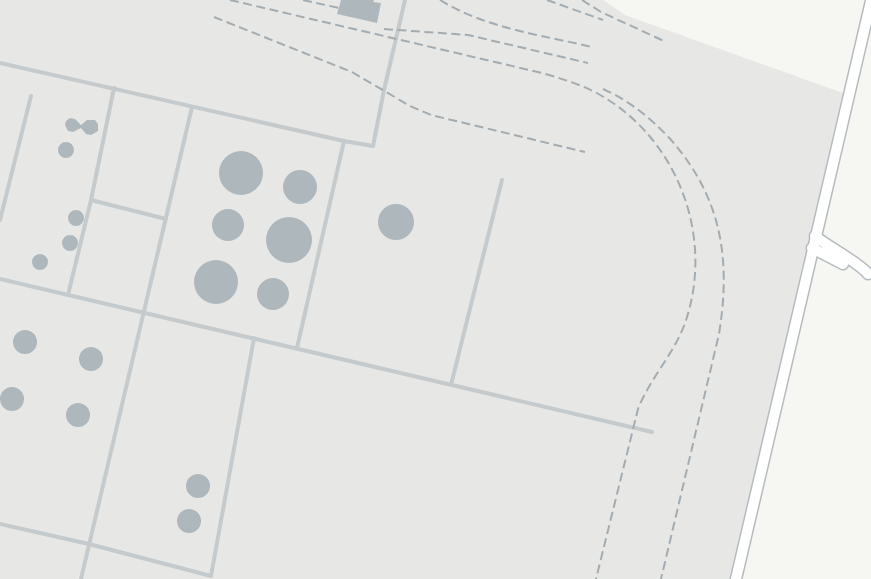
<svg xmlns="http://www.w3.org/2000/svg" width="871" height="579" font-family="'Fira Sans Condensed',sans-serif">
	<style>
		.built { fill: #e7e7e6 }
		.building { fill: #aeb8bc }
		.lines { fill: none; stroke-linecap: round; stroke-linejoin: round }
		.secondary-casing { stroke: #b5bcbf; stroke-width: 13 }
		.lane { stroke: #c5cacc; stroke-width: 4 }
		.secondary { stroke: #fff; stroke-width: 10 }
		.rail { stroke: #a3acb0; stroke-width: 2; stroke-dasharray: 9 4.5; stroke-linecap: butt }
	</style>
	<rect width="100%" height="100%" fill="#f6f6f2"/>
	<path class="built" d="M0,0h603l22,15 218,78 -113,486h-730z"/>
	<path class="building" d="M341,0h33l-1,2 8,1 -4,20 -40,-9z
		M70,118l5,1 6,6 6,-5h8l3,4v7l-7,4 -5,-1 -5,-6 -8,4 -5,-1 -3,-6 1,-4z
		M58 150a8 8 0 1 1 16 0a8 8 0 1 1-16 0Z
		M219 173a22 22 0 1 1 44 0a22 22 0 1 1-44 0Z
		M283 187a17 17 0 1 1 34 0a17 17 0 1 1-34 0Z
		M378 222a18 18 0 1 1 36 0a18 18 0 1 1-36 0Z
		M212 225a16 16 0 1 1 32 0a16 16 0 1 1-32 0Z
		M68 218a8 8 0 1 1 16 0a8 8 0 1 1-16 0Z
		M266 240a23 23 0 1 1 46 0a23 23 0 1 1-46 0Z
		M62 243a8 8 0 1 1 16 0a8 8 0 1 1-16 0Z
		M32 262a8 8 0 1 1 16 0a8 8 0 1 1-16 0Z
		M194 282a22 22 0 1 1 44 0a22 22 0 1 1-44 0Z
		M257 294a16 16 0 1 1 32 0a16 16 0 1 1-32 0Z
		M13 342a12 12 0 1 1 24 0a12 12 0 1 1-24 0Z
		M79 359a12 12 0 1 1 24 0a12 12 0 1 1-24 0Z
		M0 399a12 12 0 1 1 24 0a12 12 0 1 1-24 0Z
		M66 415a12 12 0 1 1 24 0a12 12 0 1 1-24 0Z
		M186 486a12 12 0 1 1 24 0a12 12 0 1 1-24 0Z
		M177 521a12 12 0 1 1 24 0a12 12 0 1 1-24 0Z"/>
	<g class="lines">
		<defs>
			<path id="secondary" d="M815,236c13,11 45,27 53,38
				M812,248l31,16
				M736,579l135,-578"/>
		</defs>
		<use href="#secondary" class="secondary-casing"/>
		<path class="lane" d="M0,63l344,78 29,5 11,-56 21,-90
			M91,200l75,19
			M0,220l31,-124
			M0,279l652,153
			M68,295l23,-95 23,-112
			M297,348l47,-207
			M451,385l51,-205
			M0,524l89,20 122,32 43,-238
			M81,579l111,-472"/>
		<use href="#secondary" class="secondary"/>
		<path class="rail" d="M230,0l312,73c21,6 41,12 60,23 75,44 111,138 85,221 -10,34 -36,59 -49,92l-42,170
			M303,0l36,8
			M440,0c45,28 101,35 152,47
			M547,0l56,20
			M582,0l19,12 63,29
			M214,17l138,55 58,34 21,9 154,37
			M384,29l84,6 120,28
			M603,89c27,12 49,30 69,52 50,58 59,119 47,193l-58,245"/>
	</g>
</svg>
